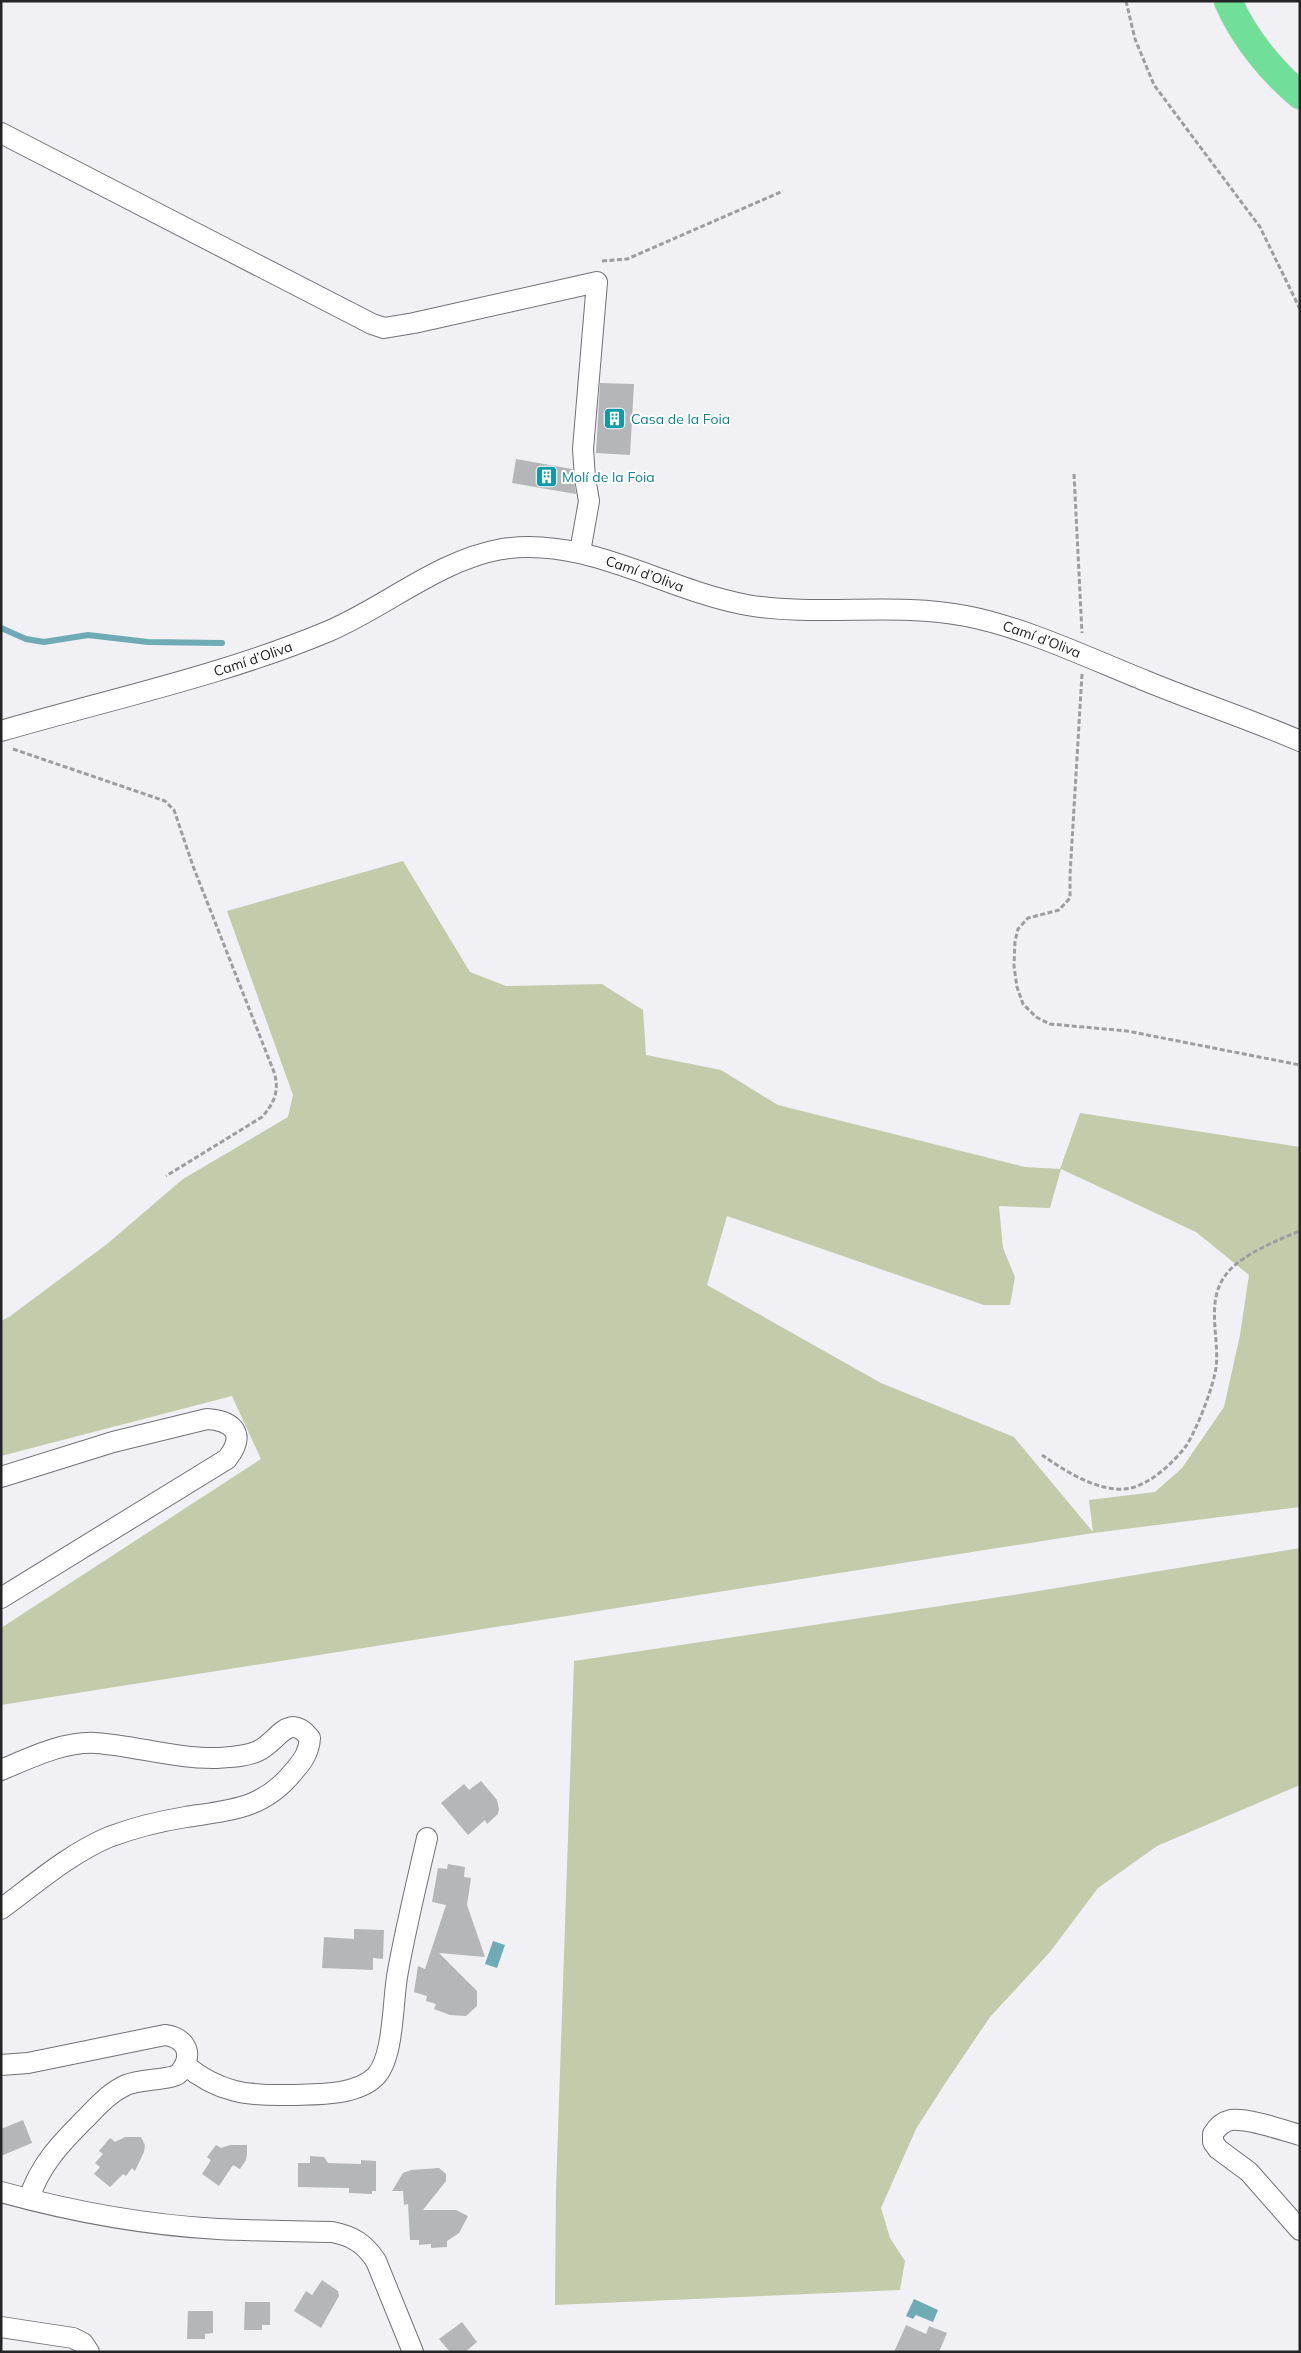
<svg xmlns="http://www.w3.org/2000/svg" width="1301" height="2353" font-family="Mulish,sans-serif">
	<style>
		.green { fill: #c2ccaa; fill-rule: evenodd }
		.water { fill: #6eabb5 }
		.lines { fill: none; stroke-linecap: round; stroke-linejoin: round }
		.stream { stroke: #6eabb5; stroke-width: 6 }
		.building { fill: #b5b6ba }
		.minor-casing { stroke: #717276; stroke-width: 22 }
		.highway-casing { stroke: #cfcfcf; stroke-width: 29 }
		.path { stroke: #9d9da1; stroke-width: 3; stroke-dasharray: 5 2.5; stroke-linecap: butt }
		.minor { stroke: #fff; stroke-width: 20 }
		.highway { stroke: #70df98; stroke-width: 28 }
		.labels { text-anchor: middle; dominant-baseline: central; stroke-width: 4; stroke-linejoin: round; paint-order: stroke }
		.culture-label { font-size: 14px; fill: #0d838f; stroke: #fff; text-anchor: start }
		.street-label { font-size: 14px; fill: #242426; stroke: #fff }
	</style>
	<rect width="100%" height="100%" fill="#f0f0f5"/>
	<path class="green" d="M403,861l67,111 36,14 96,-2 41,26 3,45 75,15 57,35 247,62 35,2 20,-56 220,34v360l-207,26 -1092,172v-77l260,-169 -29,-63 -231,60v-135l8,-4 98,-73 76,-65 105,-62 5,-22 -66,-184zM1061,1169l135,63 53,43 -9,60 -16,72 -42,61 -27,24 -66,8 4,32 -79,-95 -133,-54 -174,-98 20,-69 257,89h26l5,-28 -12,-29 -4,-42 51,2z
		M1300,1548v237l-143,61 -59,42 -48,64 -60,65 -44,65 -30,47 -35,79 9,30 15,23 -5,29 -345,15 1,-116 18,-528 452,-68z"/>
	<path class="water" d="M493,1941l12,4 -8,23 -12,-4z
		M914,2299l24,11 -5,12 -17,-7 -3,4 -7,-3z"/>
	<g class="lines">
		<path class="stream" d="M1,628l25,11 18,3 44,-7 60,7 74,1"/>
	</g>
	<path class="building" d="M600,383l34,1 -4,71 -34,-2z
		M516,459l56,10 4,25 -64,-11z
		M481,1781l16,19 2,9 -1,5 -11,10 -2,-4 -17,15 -27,-32 23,-19 5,6z
		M448,1864l17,3 -1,10 7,1 -4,27 18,52 -46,-4 38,38v15l-11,10 -16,-1 -16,-6 2,-5 -10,-3 1,-5 -13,-4 4,-26 7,3 21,-64 -14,-3 6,-34 9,1z
		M354,1929l30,1 -1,29 -10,-1v12l-51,-2 2,-31 30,2z
		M23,2120l9,23 -31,13v-27z
		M125,2137h16l4,8 -1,7 -9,19 -3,-3 -6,8 -3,-2 -13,13 -16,-13 6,-7 -5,-4 8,-9 -4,-3 11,-13 5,4z
		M216,2145l5,3 9,-3h17v9l-1,6 -6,9 -7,-4 -14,21 -17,-12 9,-14 -4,-3z
		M310,2156l14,1 4,6 33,1v-4l15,1v30h-4v3l-23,-1v-5l-51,-1v-24h12z
		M439,2168l7,6v7l-23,29h33l12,6 -9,17 -12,8v6l-16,1v-4l-12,1v-5h-9l-2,-36 -4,1 -1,-14h-11l11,-18 8,-3z
		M322,2280l16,11 1,5 -18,32 -27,-17 12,-20 6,4z
		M245,2302h25v23h-8v5h-18z
		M188,2311h25v22l-8,1v5h-18z
		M462,2322l15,20 -12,10h-15l-11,-13z
		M906,2325l20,9 3,-8 18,7 -8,19h-45z"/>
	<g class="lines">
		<defs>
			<g id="minor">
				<path d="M1,133l371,191 12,4 30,-5 183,-41 -14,167 2,29 4,23 -9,51"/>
				<path id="s1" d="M1,731c110,-32 223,-56 328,-100 58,-25 110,-71 173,-82 86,-13 162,41 245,56 72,12 148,-3 219,11 58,11 125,43 180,65 51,21 103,38 154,60"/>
				<path d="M1,1477l112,-35 94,-23c28,2 39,16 20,40l-226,139"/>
				<path d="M1,1770c29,-12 63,-29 95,-27 40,3 81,16 121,15 14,-1 28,-1 41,-7 21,-10 30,-40 52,-13 -1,14 -7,23 -16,33 -30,38 -63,39 -108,46 -25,4 -53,11 -77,20 -40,17 -74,47 -108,72"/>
				<path d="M1,2065l27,-2 137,-28c16,2 27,13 20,30 34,28 63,31 106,30 25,-1 64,1 84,-18 20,-20 17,-77 23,-106 8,-44 19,-89 29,-133"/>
				<path d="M1300,2135c-18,-5 -51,-17 -69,-15 -9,2 -14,7 -18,14v8l5,7 31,23 51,58"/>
				<path d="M1,2192c69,19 146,33 217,37 38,2 77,2 114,3 21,4 33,12 44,29l37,91"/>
				<path d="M29,2199c10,-33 32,-56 56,-80 13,-13 24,-26 41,-34 15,-6 44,-5 52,-11 3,-2 5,-6 7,-9"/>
				<path d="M1,2327l72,11 10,5 6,9"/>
			</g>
			<path id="highway" d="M1228,1c15,35 43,70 72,94"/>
		</defs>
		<use href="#minor" class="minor-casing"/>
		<use href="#highway" class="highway-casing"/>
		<path class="path" d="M1126,1l9,38 19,46 106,142 40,82
			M602,261l25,-2 156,-68
			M1074,474l8,159
			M1082,674l-12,201v23l-11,12 -31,8 -10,11 -3,12 -1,25 3,21 6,17 13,13 14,7 77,7 173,34
			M13,749l152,52 9,9 19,56 81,206c6,19 0,31 -12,45l-96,59
			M1042,1455c23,16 54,36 83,34 23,-2 48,-26 61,-43 11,-17 27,-58 30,-78 4,-32 -12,-68 12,-96 14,-17 51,-33 72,-41"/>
		<use href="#minor" class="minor"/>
		<use href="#highway" class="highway"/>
	</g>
	<defs>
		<symbol id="building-square" viewBox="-11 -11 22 22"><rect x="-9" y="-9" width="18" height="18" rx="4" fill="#0f9aa8" stroke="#fff"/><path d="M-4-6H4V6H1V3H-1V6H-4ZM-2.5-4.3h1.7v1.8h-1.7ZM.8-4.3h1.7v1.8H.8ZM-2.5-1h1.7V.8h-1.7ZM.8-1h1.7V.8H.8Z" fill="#fff"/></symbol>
	</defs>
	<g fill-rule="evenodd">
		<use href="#building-square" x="602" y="406" width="25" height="25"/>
		<use href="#building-square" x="534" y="464" width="25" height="25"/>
	</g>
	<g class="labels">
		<g class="culture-label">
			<text x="631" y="419">Casa de la Foia</text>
			<text x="562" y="477">Molí de la Foia</text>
		</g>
		<g class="street-label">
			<text stroke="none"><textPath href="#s1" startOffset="682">Camí d’Oliva</textPath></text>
			<text stroke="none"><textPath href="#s1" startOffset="1088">Camí d’Oliva</textPath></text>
			<text stroke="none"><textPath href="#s1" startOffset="262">Camí d’Oliva</textPath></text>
		</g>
	</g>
	<rect width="1301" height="2353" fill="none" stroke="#242426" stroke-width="5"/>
</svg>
